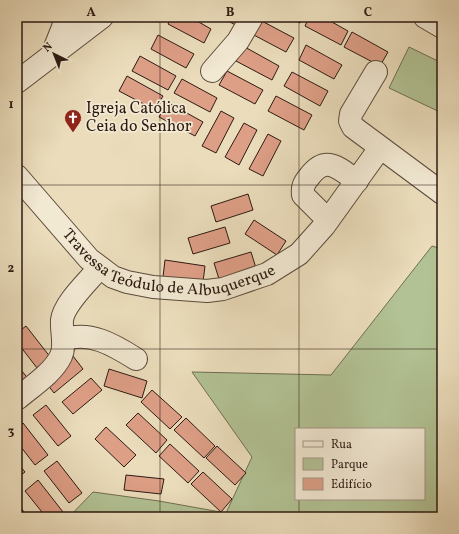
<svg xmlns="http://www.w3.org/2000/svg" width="459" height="534" font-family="Vollkorn,serif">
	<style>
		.green { fill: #b2c294; stroke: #706e53; fill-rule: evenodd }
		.building { fill: #de9f87; stroke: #2d1a12 }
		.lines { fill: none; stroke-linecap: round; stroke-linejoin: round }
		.minor-casing { stroke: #5c4b3c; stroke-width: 24 }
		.minor { stroke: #f2e9d3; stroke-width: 22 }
		.grid { fill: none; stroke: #2d1a12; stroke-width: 1; stroke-opacity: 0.55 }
		.labels { text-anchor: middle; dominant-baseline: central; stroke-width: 3.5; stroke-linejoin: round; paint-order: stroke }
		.poi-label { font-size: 16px; fill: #2d1a12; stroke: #f2e9d3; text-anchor: start }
		.street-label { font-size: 16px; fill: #2d1a12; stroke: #f2e9d3 }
		.neatline { fill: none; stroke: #2d1a12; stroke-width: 1.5 }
		.grid-label { font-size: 13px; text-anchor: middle; font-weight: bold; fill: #2d1a12 }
	</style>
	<rect width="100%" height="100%" fill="#ebddbc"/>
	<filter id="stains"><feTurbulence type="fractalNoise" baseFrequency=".005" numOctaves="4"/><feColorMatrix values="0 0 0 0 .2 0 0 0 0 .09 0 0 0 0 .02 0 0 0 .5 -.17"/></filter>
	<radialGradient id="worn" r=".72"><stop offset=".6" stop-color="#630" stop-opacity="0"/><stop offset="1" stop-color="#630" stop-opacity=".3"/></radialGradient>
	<path class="green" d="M409,47l33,16v50l-53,-25z
		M432,246l10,3v268h-373l24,-25 66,9 67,12 26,-56 -60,-85 139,3zM296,429h128v70h-128z"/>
	<path class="building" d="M172,17h18l21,12 -7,14 -36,-19z
		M221,17h24l-6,10z
		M288,17h15l-3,6z
		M309,17h14l25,14 -7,14 -36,-19z
		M258,19l36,19 -8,14 -36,-19z
		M352,32l36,20 -8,14 -36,-19z
		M158,35l36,19 -8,14 -35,-19z
		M306,45l36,20 -8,14 -35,-19z
		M243,46l36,20 -7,14 -36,-19z
		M140,56l36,20 -8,14 -36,-19z
		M227,71l36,19 -8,14 -36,-19z
		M292,72l36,19 -8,15 -36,-20z
		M127,76l36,20 -8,14 -36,-19z
		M182,79l35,19 -7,14 -36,-19z
		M276,96l36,19 -8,15 -36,-19z
		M167,102l36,20 -8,14 -36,-19z
		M221,111l13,7 -18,35 -14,-7z
		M244,123l13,7 -18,35 -14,-8z
		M268,134l13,7 -18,35 -14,-7z
		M248,194l5,16 -37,12 -5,-16z
		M254,220l32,21 -9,14 -32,-21z
		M225,227l5,16 -37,11 -5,-16z
		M251,252l5,16 -37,11 -5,-16z
		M165,260l40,6 -2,16 -40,-5z
		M26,326l25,32 -14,10 -20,-26v-9z
		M73,356l10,13 -29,24 -10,-13z
		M17,365l13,16 -13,10z
		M109,369l38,12 -5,17 -38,-12z
		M91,378l11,12 -29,24 -11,-12z
		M152,390l30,27 -12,12 -29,-27z
		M46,405l25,31 -13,10 -25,-31z
		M138,413l29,27 -11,13 -30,-28z
		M186,418l29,28 -11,12 -30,-28z
		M23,423l25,32 -13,10 -18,-23v-14z
		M106,427l30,28 -12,12 -29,-28z
		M170,444l29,27 -11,12 -29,-27z
		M217,446l29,27 -11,12 -29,-27z
		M57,461l25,32 -13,10 -25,-32z
		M17,462l8,10 -8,6z
		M203,472l29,27 -11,13 -30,-28z
		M126,475l38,4 -3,15 -37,-4z
		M38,480l25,32 -7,5h-10l-21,-26z
		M17,503l11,14h-11z"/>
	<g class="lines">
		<defs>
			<g id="minor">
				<path d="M425,17l17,10"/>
				<path d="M52,55l15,-38"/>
				<path d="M212,71l26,-30 14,-24"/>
				<path d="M376,72l-25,42 -1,7 3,6 89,66"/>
				<path d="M17,82l85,-65"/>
				<path id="s1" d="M17,176l72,83 24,18 14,5 26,5 54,4 16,-2 44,-15 32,-20 25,-28 56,-78"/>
				<path d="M328,220l-25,-25c-1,-8 1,-12 6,-18 17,-23 29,-9 48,4"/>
				<path d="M63,340c26,-10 51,5 73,19"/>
				<path d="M17,399c14,-12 36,-26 44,-43 5,-11 0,-24 1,-36 2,-17 27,-39 37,-52"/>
			</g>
		</defs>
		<use href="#minor" class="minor-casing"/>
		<use href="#minor" class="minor"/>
	</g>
	<path class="grid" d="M160,17v500M299,17v412M17,185h425M17,349h425M299,499v18"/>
	<defs>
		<symbol id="church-pin" viewBox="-11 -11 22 30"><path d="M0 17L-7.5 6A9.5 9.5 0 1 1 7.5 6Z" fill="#8f2418" stroke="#f2e9d3"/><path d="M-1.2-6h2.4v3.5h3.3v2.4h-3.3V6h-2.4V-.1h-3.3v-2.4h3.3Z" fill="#fff"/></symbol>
	</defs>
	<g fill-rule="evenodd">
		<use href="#church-pin" x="63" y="108" width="20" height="27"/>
	</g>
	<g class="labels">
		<g class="poi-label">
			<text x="86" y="109">Igreja Católica<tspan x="86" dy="18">Ceia do Senhor</tspan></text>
		</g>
		<g class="street-label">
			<text stroke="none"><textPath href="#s1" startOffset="190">Travessa Teódulo de Albuquerque</textPath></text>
		</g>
	</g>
	<rect width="459" height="534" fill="none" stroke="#ebddbc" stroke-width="44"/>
	<rect x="295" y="428" width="130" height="72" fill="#f2e9d3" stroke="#a39686"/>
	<rect x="303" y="441" width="20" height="6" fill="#f2e9d3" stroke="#a39686"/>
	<text x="331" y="448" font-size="12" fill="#2d1a12">Rua</text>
	<rect x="303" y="458" width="20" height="12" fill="#b2c294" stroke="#a39686"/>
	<text x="331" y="468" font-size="12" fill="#2d1a12">Parque</text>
	<rect x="303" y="478" width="20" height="12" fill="#de9f87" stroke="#a39686"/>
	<text x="331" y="488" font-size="12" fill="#2d1a12">Edifício</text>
	<g transform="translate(54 54) rotate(317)" stroke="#f2e9d3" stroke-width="3" paint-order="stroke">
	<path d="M0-3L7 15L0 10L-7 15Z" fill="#2d1a12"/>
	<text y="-6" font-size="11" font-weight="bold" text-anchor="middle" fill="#2d1a12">N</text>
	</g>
	<rect x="22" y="22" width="415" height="490" class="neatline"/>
	<g class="grid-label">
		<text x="91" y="16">A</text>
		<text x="230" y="16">B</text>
		<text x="368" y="16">C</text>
		<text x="11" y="108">1</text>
		<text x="11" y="272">2</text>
		<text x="11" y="435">3</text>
	</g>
	<rect width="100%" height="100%" filter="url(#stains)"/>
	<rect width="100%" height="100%" fill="url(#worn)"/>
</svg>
